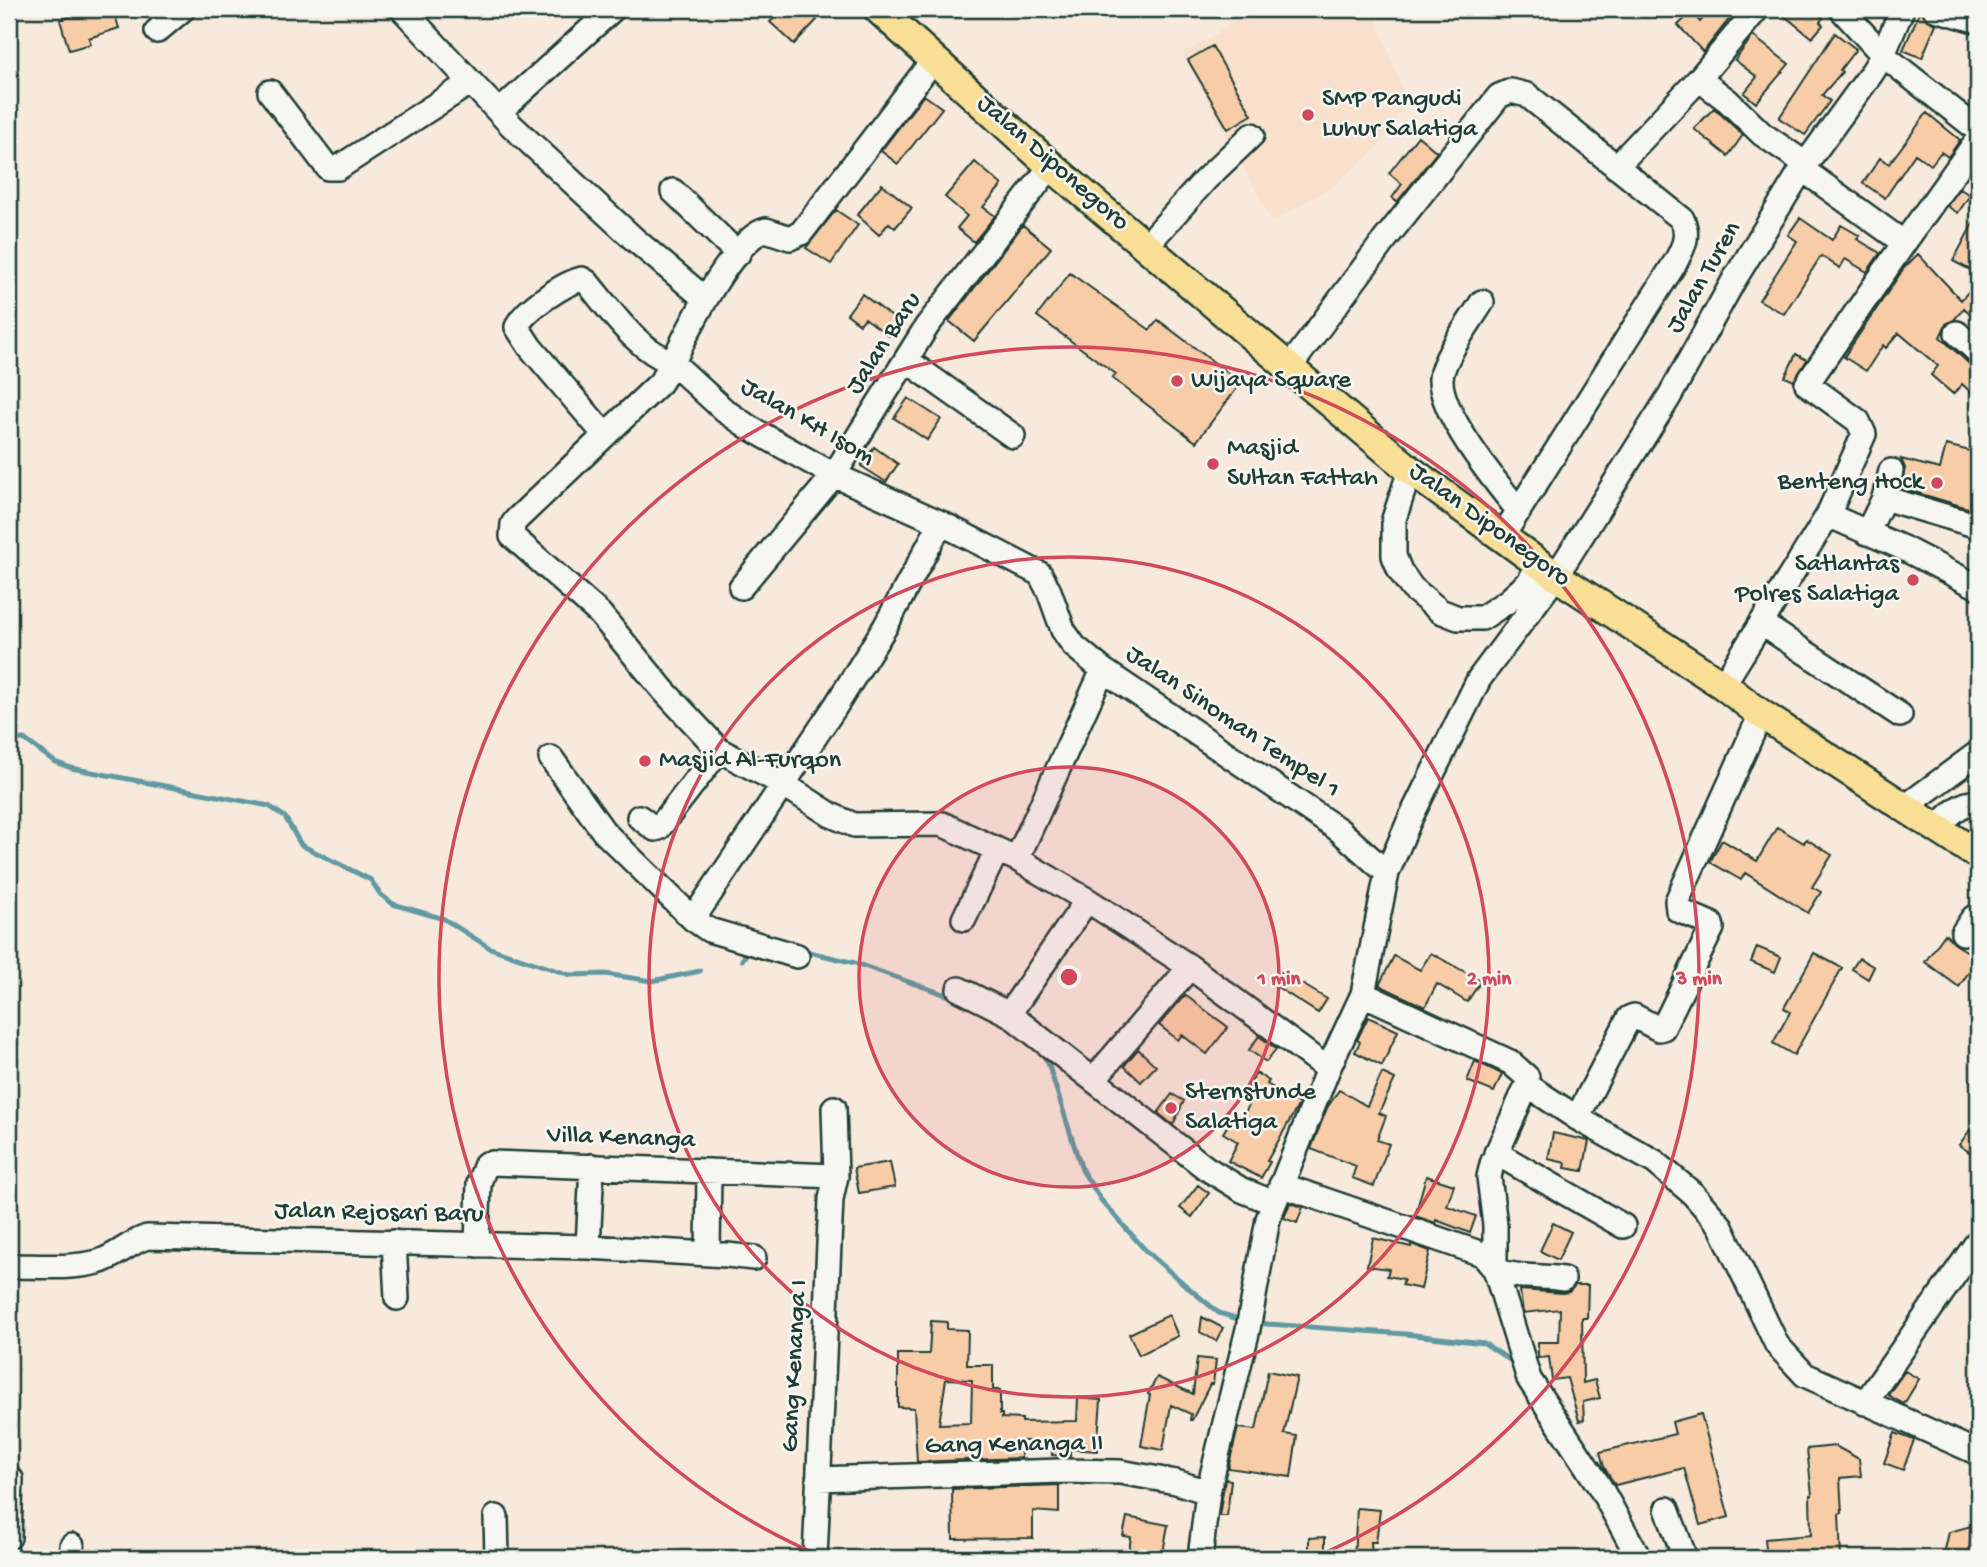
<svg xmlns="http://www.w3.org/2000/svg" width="1987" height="1567" font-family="'Gochi Hand',sans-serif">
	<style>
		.built { fill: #f8e0cc }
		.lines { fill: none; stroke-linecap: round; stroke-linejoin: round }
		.stream { stroke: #6099a2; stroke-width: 5 }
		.building { fill: #f9cca8; stroke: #1f3d34; stroke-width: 2; fill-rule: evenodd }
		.minor-casing { stroke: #1f3d34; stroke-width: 28 }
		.major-casing { stroke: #1f3d34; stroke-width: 33 }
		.minor { stroke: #f6f6f2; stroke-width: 23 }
		.major { stroke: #f9df96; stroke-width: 28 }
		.ring { fill: none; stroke: #d1495b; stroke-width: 3.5 }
		.poi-dot { fill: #d1495b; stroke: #f6f6f2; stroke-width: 2.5 }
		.labels { text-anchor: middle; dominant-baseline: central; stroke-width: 5; stroke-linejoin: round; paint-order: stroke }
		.poi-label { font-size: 26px; fill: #1f3d34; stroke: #f6f6f2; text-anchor: start }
		.street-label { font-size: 26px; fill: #1f3d34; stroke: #f6f6f2 }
		.centre { fill: #d1495b; stroke: #f6f6f2; stroke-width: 3.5 }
		.ring-label { font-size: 21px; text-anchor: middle; font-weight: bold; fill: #d1495b; stroke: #f6f6f2; stroke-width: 5; stroke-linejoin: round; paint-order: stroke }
	</style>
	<rect width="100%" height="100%" fill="#f7e9dc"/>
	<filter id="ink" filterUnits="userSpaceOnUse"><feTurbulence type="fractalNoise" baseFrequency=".0143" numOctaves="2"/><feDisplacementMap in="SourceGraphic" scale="14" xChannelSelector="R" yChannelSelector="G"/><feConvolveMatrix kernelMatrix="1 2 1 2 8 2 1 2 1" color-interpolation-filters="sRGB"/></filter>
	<g filter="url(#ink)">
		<path class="built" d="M1257,9h116l34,93 -28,45 -47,40 -60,34 -89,-167z"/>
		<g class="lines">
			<path class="stream" d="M9,740l15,-1 31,23 16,6 198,38 16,11 16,28 70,35 9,14 13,10 51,15 46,29 80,27 35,-1 47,7 48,-10
				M801,950l54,13 100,35
				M742,960l9,-13
				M1040,1050l8,13 34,107 19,30 45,51 45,39 28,23 26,8
				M1254,1323l151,11 79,9 33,22"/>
		</g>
		<path class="building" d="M84,9h29l6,19 -30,10 2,6 -22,6 -9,-30 25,-8z
			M783,9h21l13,11 -23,24 -24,-22z
			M1711,9h26l-34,43 -25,-27 14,-13 8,10z
			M1776,9h37l10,9 -3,4 3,3 -11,13z
			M1921,9l5,10 10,5 -14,34 -19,-8z
			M1835,33l21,16 -16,21 2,2 -20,23 8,6 -25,34 -26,-17z
			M1753,36l36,28 -33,39 -12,-10 13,-16 -22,-17z
			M1212,46l40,69 -24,14 -40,-69z
			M924,95l18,13 -44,56 -17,-13z
			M1714,108l29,27 -15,21 -34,-27z
			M1927,113l33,27 -12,17 -7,-5 -10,13 -16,-11 -30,44 -22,-15 17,-25 9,6z
			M1418,136l19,16 -40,50 -5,-4 10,-14 -13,-11z
			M975,162l27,23 -19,22 12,9 -21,26 -17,-14 10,-12 -22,-19z
			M882,184l30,24 -17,20 -6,-5 -10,12 -22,-20z
			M1960,189l10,6 -12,18 -11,-7z
			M836,210l22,15 -27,39 -25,-16z
			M1978,214v60l-25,-13z
			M1800,218l32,22 9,-15 19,11 -3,3 23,14 -13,19 -22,-13 -5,9 -19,-12 -37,58 -25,-14 38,-59 -9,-6z
			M1023,225l28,23 -77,93 -25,-20z
			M1918,254l43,46 17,-19v40l-14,-13 -10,12 -8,4 -6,13 38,35v27l-16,-15 -9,10 -22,-19 7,-9 -39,-33 -13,15 -3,-3 -17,26 -22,-14 60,-89z
			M1070,273l80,57 8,-10 83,63 -45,59 -84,-64 4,-4 -79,-58z
			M862,294l38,29 -11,13 -24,-18 -5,6 -13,-10z
			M1796,354l11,6 -13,21 -9,-4z
			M908,398l33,21 -14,21 -33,-22z
			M1946,445l32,8v58l-77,-23 4,-20 -4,-9 39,10z
			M874,447l24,17 -12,18 -25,-16z
			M1777,827l27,16 2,-4 26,16 -20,32 9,5 -13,21 -63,-40 -4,7 -31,-18 12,-22 35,21z
			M1945,934l10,10 23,14 -19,29 -34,-25z
			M1757,947l24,10 -6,15 -24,-10z
			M1431,953l50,28 -14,21 -30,-18 -12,23 -46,-22 15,-29 26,14z
			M1814,953l28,15 -48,87 -21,-12 17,-31 -6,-4z
			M1859,958l15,9 -6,12 -16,-10z
			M1282,972l45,27 -9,14 -44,-28z
			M1185,995l43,32 -21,27 -25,-19 -4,5 -19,-15z
			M1368,1017l30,14 -16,35 -27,-14 5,-10 -3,-2z
			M1259,1036l17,13 -10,13 -17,-12z
			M1138,1049l18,17 -15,16 -17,-16z
			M1475,1061l27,13 -8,18 -27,-11z
			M1256,1073l13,8 -2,3 32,20 -32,57 3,1 -9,16 -33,-17 10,-19 -15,-9 9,-14 7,4 18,-32 -9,-5z
			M1382,1073l13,6 -16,34 7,3 -9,24 12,4 -15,42 -22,-8 4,-12 -45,-17 16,-41 12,-18 28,16z
			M1172,1094l12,7 -11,24 -15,-12z
			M1978,1119v39l-19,-13z
			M1553,1133l36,8 -6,30 -18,-3 1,-5 -18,-4z
			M890,1162l5,25 -36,6 -5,-25z
			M1426,1176l28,9 -7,21 29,10 -6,17 -34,-13v3l-21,-7z
			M1198,1185l11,8 -17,24 -12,-9z
			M1290,1203l13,4 -6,16 -13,-5z
			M1553,1223l18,9 -13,28 -18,-9z
			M1373,1238l38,9v-3l19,7 -9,38 -19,-4 2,-6 -17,-3 2,-7 -22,-3z
			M1575,1285h13l-1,33h-5l1,65 12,-3 5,18 -17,4 1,18 -5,1 -12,-43 -15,2 -3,-23 -11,1v-16h21l1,-33 -37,4 -3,-23 42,3 7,-1z
			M1169,1315l9,21 -39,19 -10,-21z
			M1202,1317l21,11 -7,13 -16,-9z
			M931,1321l16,1v7l21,1 -1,35h26v25h7v24h2v4l20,1v3l55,-1 1,-23 23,2 -4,51 -27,-2v7l-18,-1 1,-14h-32v17l-104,4 -3,-54 -16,-1v-53h31zM946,1379l26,1 -1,43 -32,1z
			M1197,1358l19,2 -3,24h-3l-18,36h-2l1,-6 -20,-9 -8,45 -22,-4 9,-51 -2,-1 9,-17 36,17z
			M1268,1371l29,6 -13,57 13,2 -6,41 -63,-9 10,-40 18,2z
			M1905,1371l14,8 -15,25 -16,-9z
			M1701,1414l28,103 -29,8 -16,-57 -69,17 -11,-18 -4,-15 75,-18 -3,-12z
			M1895,1433l19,7 -11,30 -19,-7z
			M1835,1446l24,13 2,17 -21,2 2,35 -3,1 2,44h-74l-2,-19 46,-4 -1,-40h2l-5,-46z
			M1225,1479l6,1 -4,36h-8z
			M1059,1485v28l-26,-2v27l-80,1 -1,-50z
			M1357,1508l23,2 -4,32h-5l1,16h-18z
			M1127,1517l41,8 -6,33h-34l3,-21 -8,-1z
			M1971,1526l-2,28h-25l5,-22z
			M1325,1537v21h-16v-20z"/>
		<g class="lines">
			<defs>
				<path id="minor" d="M402,9l110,117 122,113 70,59
					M1841,9l42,46 95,75
					M1935,9l43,12
					M157,31l26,-22
					M934,59l-133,174 -11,5 -24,-8c-31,6 -81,104 -93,133l52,48 25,17 84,47 107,48 99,51 9,17 14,39 11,16 29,24 236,160 48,43
					M1699,79l29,22 34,33 44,30
					M270,92l58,76h10l133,-86
					M499,112l114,-103
					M1616,167l83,-88 58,-70
					M1802,169l102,74
					M673,191l65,63
					M1146,246l59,-66 47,-45
					M1482,302c-11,19 -39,55 -41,76 -2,35 56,106 78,133
					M1957,333l21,19
					M906,360l107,76
					M1289,368l94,-126 116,-146 12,-5 16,4 155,124c8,17 1,29 -7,44l-173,274
					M605,435l-75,-88 -13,-20c6,-17 48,-44 65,-48l5,3c25,30 48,66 86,81l-13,20 -143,136 -4,5 -1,12 88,78 64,77 55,59 64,34 48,31 23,10 88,-1 75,35 86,-189
					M1410,470l-16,49v37l6,15 12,17 28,23 18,7h24l26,-17 21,-19 10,-20
					M1884,498l94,28
					M1828,515l36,-81 -6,-13 -51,-37 97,-141 74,-104
					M1867,533l17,-35 7,-27
					M741,587l93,-112 93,-149 124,-160
					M1761,623l139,92
					M1723,685l105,-170 75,33 75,39
					M551,758l53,74 89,87 16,11 88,26
					M1905,807l73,-54
					M639,817l16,12 4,-1 60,-78
					M1937,828c12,-12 23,-27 41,-25
					M1017,859l70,41 103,67 138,102
					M1087,900l-78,114 197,154 36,22 32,13
					M693,919l142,-212 50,-80 56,-104
					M964,919l33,-69
					M1963,933l10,-15 5,-2
					M959,989l50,25
					M1363,994l147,68 17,15v8l-35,79 -3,13 6,48v44l34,110 71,108 39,71
					M1094,1079l96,-112
					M1527,1085l50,33 78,44 38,32 27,31 57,120 28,30 173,78
					M1577,1118l52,-100 5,-2 25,13 4,-1 49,-100 -1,-4 -33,-14 -1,-9 84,-187
					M1496,1153l127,73
					M1281,1185l201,69c5,5 9,13 15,16 17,9 46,5 66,9
					M394,1242l3,56
					M477,1245l2,-62 7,-19 6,-1 344,13
					M588,1247l4,-81
					M708,1254l1,-83
					M9,1266c28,0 61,3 89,-4 18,-5 30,-19 49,-25l441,10 139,8 27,3
					M1865,1403l111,-159
					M818,1479l243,-8 59,1 56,10 32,10
					M1667,1509l18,49
					M496,1517l1,41
					M9,1537l2,-58
					M72,1546v12
					M815,1558l16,-359 5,-23 -2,-68
					M1200,1558l8,-66 40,-163 20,-110 60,-150 35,-75 24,-121 23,-54 69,-140 77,-103 113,-179 65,-117 68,-111 69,-95 12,-19 19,-46"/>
				<path id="major" d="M878,9l173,157 359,304 146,106 167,109 38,29 217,141"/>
			</defs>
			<use href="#minor" class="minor-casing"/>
			<use href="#major" class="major-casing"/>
			<use href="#minor" class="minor"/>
			<use href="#major" class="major"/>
		</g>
	</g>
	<circle cx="1069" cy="977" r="210" fill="#d1495b" fill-opacity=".12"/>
	<g class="ring">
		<circle cx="1069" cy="977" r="210"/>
		<circle cx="1069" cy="977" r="420"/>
		<path d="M823 1557A630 630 0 1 1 1315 1557"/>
	</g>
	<g class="poi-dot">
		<circle cx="1308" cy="115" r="7"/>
		<circle cx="1177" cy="381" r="7"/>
		<circle cx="1213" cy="464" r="7"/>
		<circle cx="1937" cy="483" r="7"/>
		<circle cx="1913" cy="580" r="7"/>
		<circle cx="645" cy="761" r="7"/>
		<circle cx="1171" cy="1108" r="7"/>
	</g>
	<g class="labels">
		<g class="poi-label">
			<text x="1322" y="100">SMP Pangudi<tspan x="1322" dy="30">Luhur Salatiga</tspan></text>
			<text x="1191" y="381">Wijaya Square</text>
			<text x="1227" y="449">Masjid<tspan x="1227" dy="30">Sultan Fattah</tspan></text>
			<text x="1923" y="483" text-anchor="end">Benteng Hock</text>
			<text x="1899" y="565" text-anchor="end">Satlantas<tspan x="1899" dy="30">Polres Salatiga</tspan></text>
			<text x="659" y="761">Masjid Al-Furqon</text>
			<text x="1185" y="1093">Sternstunde<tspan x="1185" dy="30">Salatiga</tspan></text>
		</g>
		<g class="street-label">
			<text transform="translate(1052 164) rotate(41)">Jalan Diponegoro</text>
			<text transform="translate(1705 278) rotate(-60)">Jalan Turen</text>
			<text transform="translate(885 344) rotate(-57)">Jalan Baru</text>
			<text transform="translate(807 423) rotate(30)">Jalan KH Isom</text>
			<text transform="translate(1489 526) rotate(36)">Jalan Diponegoro</text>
			<text transform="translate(1232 723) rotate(34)">Jalan Sinoman Tempel 1</text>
			<text transform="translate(621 1139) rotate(2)">Villa Kenanga</text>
			<text transform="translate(379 1214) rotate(1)">Jalan Rejosari Baru</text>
			<text transform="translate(796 1366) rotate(-87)">Gang Kenanga I</text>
			<text transform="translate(1014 1446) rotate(-1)">Gang Kenanga II</text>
		</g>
	</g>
	<circle cx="1069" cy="977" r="10" class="centre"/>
	<g class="ring-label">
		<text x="1279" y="984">1 min</text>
		<text x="1489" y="984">2 min</text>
		<text x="1699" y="984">3 min</text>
	</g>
	<rect width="1987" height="1567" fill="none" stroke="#f6f6f2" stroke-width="35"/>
	<rect x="18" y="18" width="1952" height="1532" fill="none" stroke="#1f3d34" stroke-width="2.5" filter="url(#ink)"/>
</svg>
